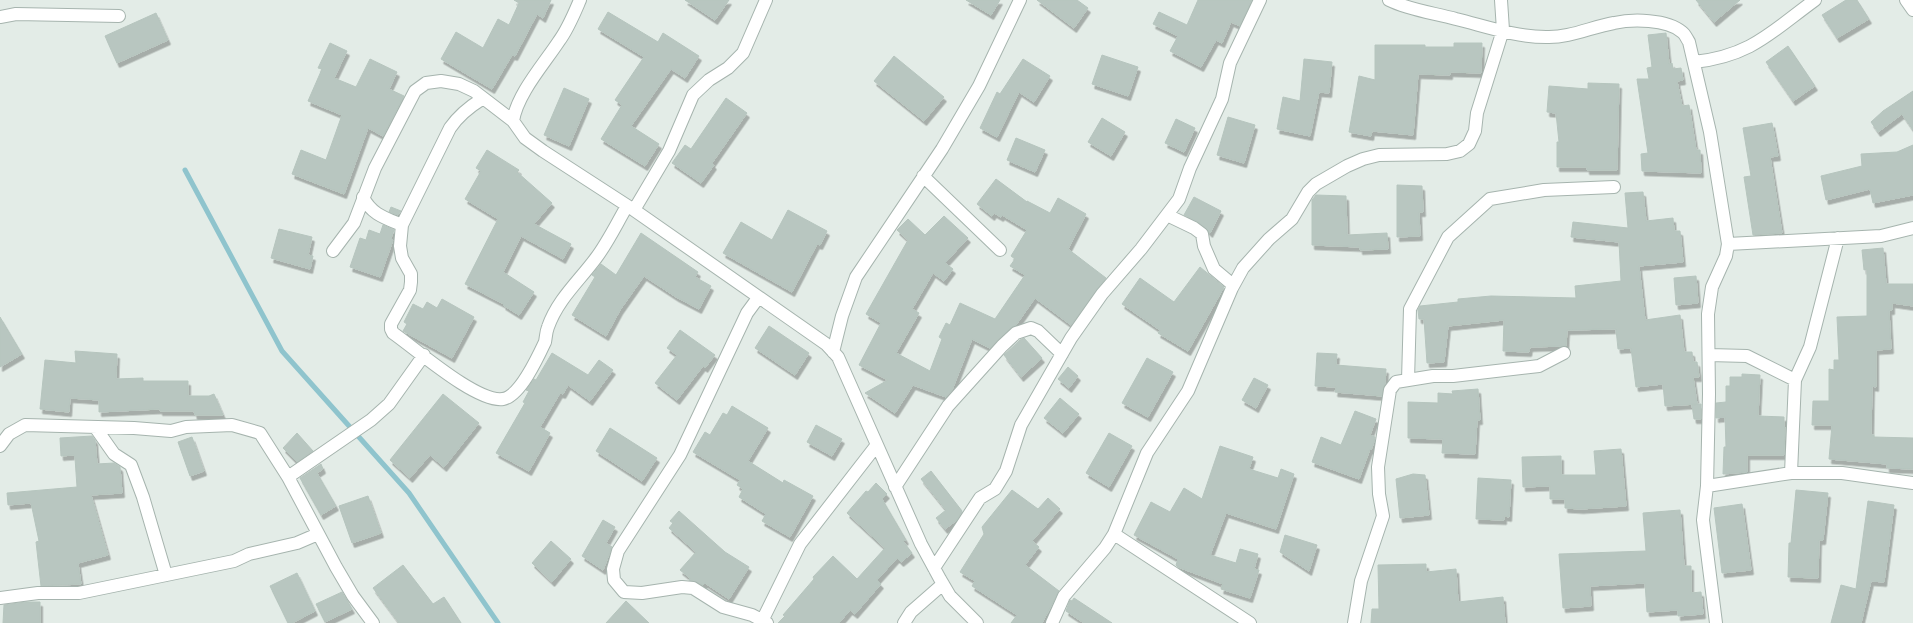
<svg xmlns="http://www.w3.org/2000/svg" width="1913" height="623" font-family="'Sofia Sans Condensed',sans-serif">
	<style>
		.lines { fill: none; stroke-linecap: round; stroke-linejoin: round }
		.stream { stroke: #8fc4cd; stroke-width: 5 }
		.building { fill: #b8c6c0; stroke: #b6c5be; filter: url(#shadow) }
		.minor-casing { stroke: #a6b4ae; stroke-width: 14 }
		.minor { stroke: #fff; stroke-width: 12 }
	</style>
	<defs>
		<filter id="shadow"><feDropShadow dx="2.5" dy="4.5" stdDeviation="0" flood-color="#0004"/></filter>
	</defs>
	<rect width="100%" height="100%" fill="#e3ece7"/>
	<g class="lines">
		<path class="stream" d="M185,170l97,181 127,142 89,130"/>
	</g>
	<path class="building" d="M514,0h37l-8,18 -6,-4 -22,42 -3,-1 -20,34 -51,-30 15,-27 27,16 15,-29 11,6 10,-22z
		M685,0h44l-14,20z
		M966,0h34l-9,15z
		M1037,0h40l11,8 -14,20z
		M1198,0h54l-12,26 -9,-4 -9,21 -6,-3 -15,27 -31,-16 8,-15 -25,-12 6,-12 28,13z
		M1696,0h44l-26,22z
		M1846,0h11l12,19 -32,19 -15,-23z
		M608,12l50,30 5,-9 36,23 -14,22 -14,-9 -40,57 28,18 -14,22 -44,-27 21,-34 -7,-5 29,-43 -46,-28z
		M156,13l12,27 -51,23 -12,-27z
		M1666,33l3,31 3,-1 1,6 8,-1 2,12 -6,1 5,25 7,-1 7,45h4l1,23 -59,-2 -1,-17 7,-1 -11,-74h12l-2,-11 5,-1 -4,-32z
		M330,43l17,8 -13,27 22,9 14,-28 27,13 -8,17 15,7 -21,40 -15,-8 -24,66 -52,-20 9,-24 25,10 16,-45 -34,-14 14,-32 -4,-1z
		M1454,43h28l-1,30 -31,-1v3l-32,-1 -5,61 -41,-4 -1,5 -22,-4 10,-56 16,4v-35h50v2h29z
		M1788,46l27,40 -22,15 -27,-39z
		M1102,55l36,12 -10,29 -36,-12z
		M894,56l50,41 -20,24 -50,-40z
		M1023,59l27,17 -16,26 -15,-10 -22,45 -17,-9 17,-36 3,2z
		M1304,59l28,3 -3,31 -10,-1 -9,44 -33,-7 6,-32 17,4z
		M1588,83l31,1 -2,86h-30v-3h-30v-25h2l-3,-29 -9,-1 2,-26 39,3z
		M564,88l25,11 -20,47 -25,-11z
		M1913,91v39l-11,-16 -24,18 -7,-10 12,-11z
		M726,98l21,15 -35,50 2,2 -13,18 -29,-20 13,-18 6,4z
		M1228,117l27,8 -11,38 -27,-8z
		M1102,118l23,14 -14,24 -23,-14z
		M1176,119l19,9 -11,24 -19,-9z
		M1772,123l6,33 -8,1 12,76 -29,2 -9,-58 7,-1 -8,-48z
		M1016,138l29,12 -10,22 -28,-12z
		M1913,145v50l-40,8 -3,-14 -44,11 -5,-24 41,-10 -1,-12 36,-2z
		M487,150l32,20 -2,2 35,31 -18,21 37,20 -8,15 -42,-23 -18,36 31,20 -15,23 -16,-10 1,-1 -39,-20 33,-65 -33,-20 16,-28 -5,-3z
		M996,179l31,23v-1l23,12 8,-15 28,16 -18,35 38,29 -35,47 -36,-27 -19,27 -5,3 -21,20 -18,-9 -20,51 -6,7 -33,-12 -18,28 -30,-20 23,-13 -29,-15 22,-42 -15,-9 42,-74 -11,-10 11,-11 17,16 19,-19 24,22 -23,25 8,6 -9,12 -11,-8 -21,36 7,4 -23,40 34,18 12,-32 -3,-2 7,-14 4,2 10,-22 35,16 30,-44 -15,-9 5,-7 -4,-3 16,-26 -25,-15 -1,2 -7,-4 -2,3 -15,-12z
		M1397,185l25,1 1,26h-4l1,24 -23,1z
		M1643,192l3,29 27,-3 1,13h6l3,31 -44,4 6,54 35,-5 4,37h8l1,10h4l2,15h-6l4,27 -32,2 -2,-22 -27,3 -5,-39 -13,1 -2,-20 -49,1 -1,16 -36,1 -1,5 -26,-1 1,-31 -56,6 -4,36 -17,1 -3,-44h-5l-1,-9 2,-4 38,-4v-3l33,-3 85,2 -1,-12 46,-5 -2,-39 -48,-5 2,-15 55,6 -3,-35z
		M1316,195l30,1 1,39 40,-2 1,16 -28,1v-3l-48,-2v-45z
		M1194,197l27,14 -11,22 -12,-11 -14,-7z
		M391,207l10,4 -3,4 -9,-3z
		M788,210l39,21 -7,14 -3,-1 -25,48 -69,-39 18,-31 31,18z
		M383,225l11,5 -3,8 2,2 -13,37 -30,-10 10,-29 6,2 3,-10 11,4z
		M279,229l33,8 -4,18 5,1 -3,13 -39,-11z
		M641,233l57,39 -3,5 16,9 -12,23 -23,-12 -32,-21 -24,34 -14,26 -34,-21 23,-38 -3,-2 9,-11 15,11z
		M1883,248l3,36h27v22l-21,-3v7h-3l2,39 -15,1v37l-4,-1 -1,49h3v2l39,1v31l-26,-1v-4l-58,-5 3,-34h-20l1,-24h16v-32l5,1v-10h5l-2,-43 30,-1v-47l-3,1 -2,-20z
		M1200,267l24,20 -36,64 -30,-18 2,-3 -38,-26 18,-26 34,24z
		M1696,276l2,27 -22,2 -2,-27z
		M442,299l32,18 -22,41 -49,-27 4,-7 -3,-2 9,-18 10,5 4,-7 10,6z
		M0,317l22,37 -22,13z
		M769,326l40,27 -14,22 -40,-27z
		M680,330l35,25 -10,13 -2,-2 -26,34 -22,-17 22,-28 -10,-7z
		M1024,338l18,20 -21,19 -17,-22 16,-15z
		M75,351l42,3 -1,25 27,-1v3h45v15h21l5,-2 9,21h-28l-1,-4h-34v-2l-61,3v-12l-29,-2 -1,14 -29,-3 5,-49 31,3z
		M552,353l36,22 11,-15 14,10 -23,31 -22,-16 -5,9 -3,-1 -20,34 10,6 -21,38 -33,-18 29,-50 -2,-1 6,-11 -3,-1 8,-11 2,1z
		M1317,353l20,1 -1,11 50,4 -1,15 -3,12 -47,-4 1,-5 -21,-1z
		M1147,358l26,14 -25,45 -26,-14z
		M1068,367l10,9 -9,12 -11,-9z
		M1742,374l18,1 -2,41 26,1v10h1l-1,28h-37v17l-24,2 1,-27h2l-1,-30 -9,1v-15l10,-1v-16h4v-9h12z
		M1254,378l14,7 -12,23 -14,-8z
		M1478,389l2,31h-3l-2,34 -33,-1 1,-14 -35,-1v-36l30,1v-10l15,1 -1,-3z
		M443,394l36,29 -35,44 -14,-12 -20,23 -20,-18z
		M1060,398l19,16 -16,19 -19,-15z
		M1701,404v15h-7l-2,-14z
		M732,406l36,22 -20,33 35,22 1,-3 29,16 -23,41 -28,-16 4,-7 -27,-17 4,-8 -6,-4 3,-5 -47,-28 12,-20 5,3 13,-22 4,2z
		M1355,411l21,8 -6,16 5,2 -1,5 -3,8 -1,-1 -11,30 -47,-17 9,-25 20,8z
		M816,425l26,14 -10,17 -25,-14z
		M610,428l47,30 -15,23 -46,-30z
		M297,433l16,18 -16,11 -14,-14z
		M1109,433l23,13 -23,41 -23,-14z
		M92,436l3,4 2,24 17,-1 6,4 2,26 -31,2 17,60 -30,8 3,21 -40,2 -5,-44 3,-1 -8,-38 -23,2 -1,-12 70,-6 -2,-29 -1,-3 -13,1 -1,-18z
		M192,437l12,34 -14,5 -12,-34z
		M1220,446l33,11 -4,12 29,9 3,-9 13,5 -18,55 -50,-16 -16,42 26,8 4,-14 18,5 -4,15 5,1 -9,28 -29,-9 2,-5 -45,-17 -2,-2 2,-6 -44,-24 17,-33 19,10 14,-24 18,11z
		M1621,449l5,57 -45,3 -16,-1v-9h-15v-13l-27,1 -1,-30 39,-1v19h35l-2,-24z
		M321,464l2,5 -6,4 19,33 -15,9 -21,-37z
		M931,471l31,40 -5,9 -12,9 -9,-11 10,-8 -25,-31z
		M1413,474l12,1 4,40 -29,3 -4,-39z
		M1478,478l33,2 -2,37 -5,-1v4l-28,-1z
		M876,483l11,11 -5,5 24,41 -3,1 9,12 -11,9 -4,-4 -20,22 4,4 -26,30 -5,-4 -11,13h-61l7,-7 -2,-1 31,-36 -1,-2 20,-21 24,23 28,-31 -38,-35 19,-22 2,1z
		M1012,490l26,19 10,-11 12,11 -28,32 7,6 -14,18 34,26 -17,32h-31l6,-8 -45,-29 3,-5 -15,-9 24,-38 -2,-7z
		M1796,490l32,3 -5,47h-4l-1,38 -30,-1 1,-34h2z
		M368,496l13,37 -29,10 -13,-37z
		M1868,501l26,4 -10,77 -13,-1 -10,42h-30l10,-38 15,4z
		M1742,504l9,66 -29,3 -8,-65z
		M1680,510l4,56h7v27l10,-1 2,22 -25,2v-6l-31,2 -2,-29 -55,3 1,20 -28,2 -4,-54 87,-3 -3,-38z
		M679,511l46,41 24,15 -20,32 -24,-16 -2,2 -14,-5 1,-2 -10,-8 16,-18 -27,-24 4,-5 -3,-2z
		M603,520l12,7 -9,16 6,4 -9,23 -21,-14z
		M1285,535l32,10 -8,26 -29,-19z
		M551,541l20,18 -19,23 -20,-19z
		M1426,564v8l30,-3 2,33 45,-5 2,26h-134l1,-14h7l-1,-44z
		M403,565l30,39 11,-7 17,26h-62l-26,-35z
		M297,573l18,38 -23,12h-4l-18,-37z
		M342,592l10,17 -27,13 -9,-18z
		M1074,598l38,25h-28l-18,-12 4,-11 2,1z
		M626,601l23,22h-43z
		M26,602h14v21h-37l1,-18z"/>
	<g class="lines">
		<defs>
			<path id="minor" d="M1389,0c20,10 45,13 67,19 29,7 59,18 90,18 24,1 45,-10 68,-14 18,-4 53,-4 68,9 3,2 5,7 7,10l21,90 18,112 -2,12 -14,31 -4,27 1,80 -2,92 -4,34 13,103
				M1906,0l7,10
				M0,17l16,-3 103,2
				M1694,62c57,-6 77,-30 121,-62
				M482,99c-13,8 -23,16 -32,29l-48,97 -2,21 2,12 9,16v8l-1,8 -19,34v5l2,4c23,16 84,70 110,66 17,-3 35,-42 42,-57 1,-5 1,-10 3,-15 10,-28 31,-46 48,-69 12,-16 21,-35 31,-52
				M513,121c4,-27 31,-57 46,-80 9,-12 15,-27 21,-41
				M923,176l77,74
				M363,197c8,17 22,21 39,28
				M634,210l35,-59 24,-56 16,-15 19,-12 15,-15 23,-53
				M1167,215l27,13 8,6 2,12 10,23 19,16
				M1728,244l153,-8 32,-8
				M333,251l21,-28 21,-55 40,-77 11,-8 15,-2 18,3 15,7 39,30 12,17 18,13 91,59 192,134 12,13 83,187 19,35 10,17 27,27
				M758,298l-11,15 -67,142 -62,96 -5,18 1,11 10,12 18,1 40,-6 11,1 30,19 29,8 15,8
				M833,352l9,-36 14,-39 86,-128 37,-63 41,-86
				M1709,355l38,1 48,24
				M1408,380l2,-71 38,-72 42,-38 54,-9 70,-3
				M95,427l19,27 17,11 12,32 23,78
				M0,446l9,-12 16,-9 109,3 37,3 15,-4 46,-2 28,8 28,44 48,90 17,29 20,27
				M1791,473l4,-93 15,-33 28,-109
				M288,477l83,-57 18,-16 35,-49
				M1707,486l84,-13h51l71,10
				M895,487l53,-81 54,-60 14,-13 15,-5 7,3 24,23
				M1114,534l136,89
				M934,568l46,-70 15,-9 11,-18 15,-46 50,-87 31,-44 39,-45 38,-50 11,-31 32,-69 8,-36 30,-63
				M0,598l38,-5h41l155,-32 15,-7 48,-11 21,-9
				M763,619l37,-75 76,-98
				M904,623l7,-11 32,-28
				M1052,623l12,-27 41,-48 9,-14 33,-81 41,-62 44,-103 11,-20 26,-29 23,-20 16,-27 8,-8 31,-18 16,-7 16,-4 68,-1 13,-3 9,-7 6,-13 2,-18 26,-83 -2,-30
				M1354,623l7,-42 22,-65 -4,-22 -1,-27 12,-77 6,-8 37,-6h20l86,-10 25,-13"/>
		</defs>
		<use href="#minor" class="minor-casing"/>
		<use href="#minor" class="minor"/>
	</g>
</svg>
